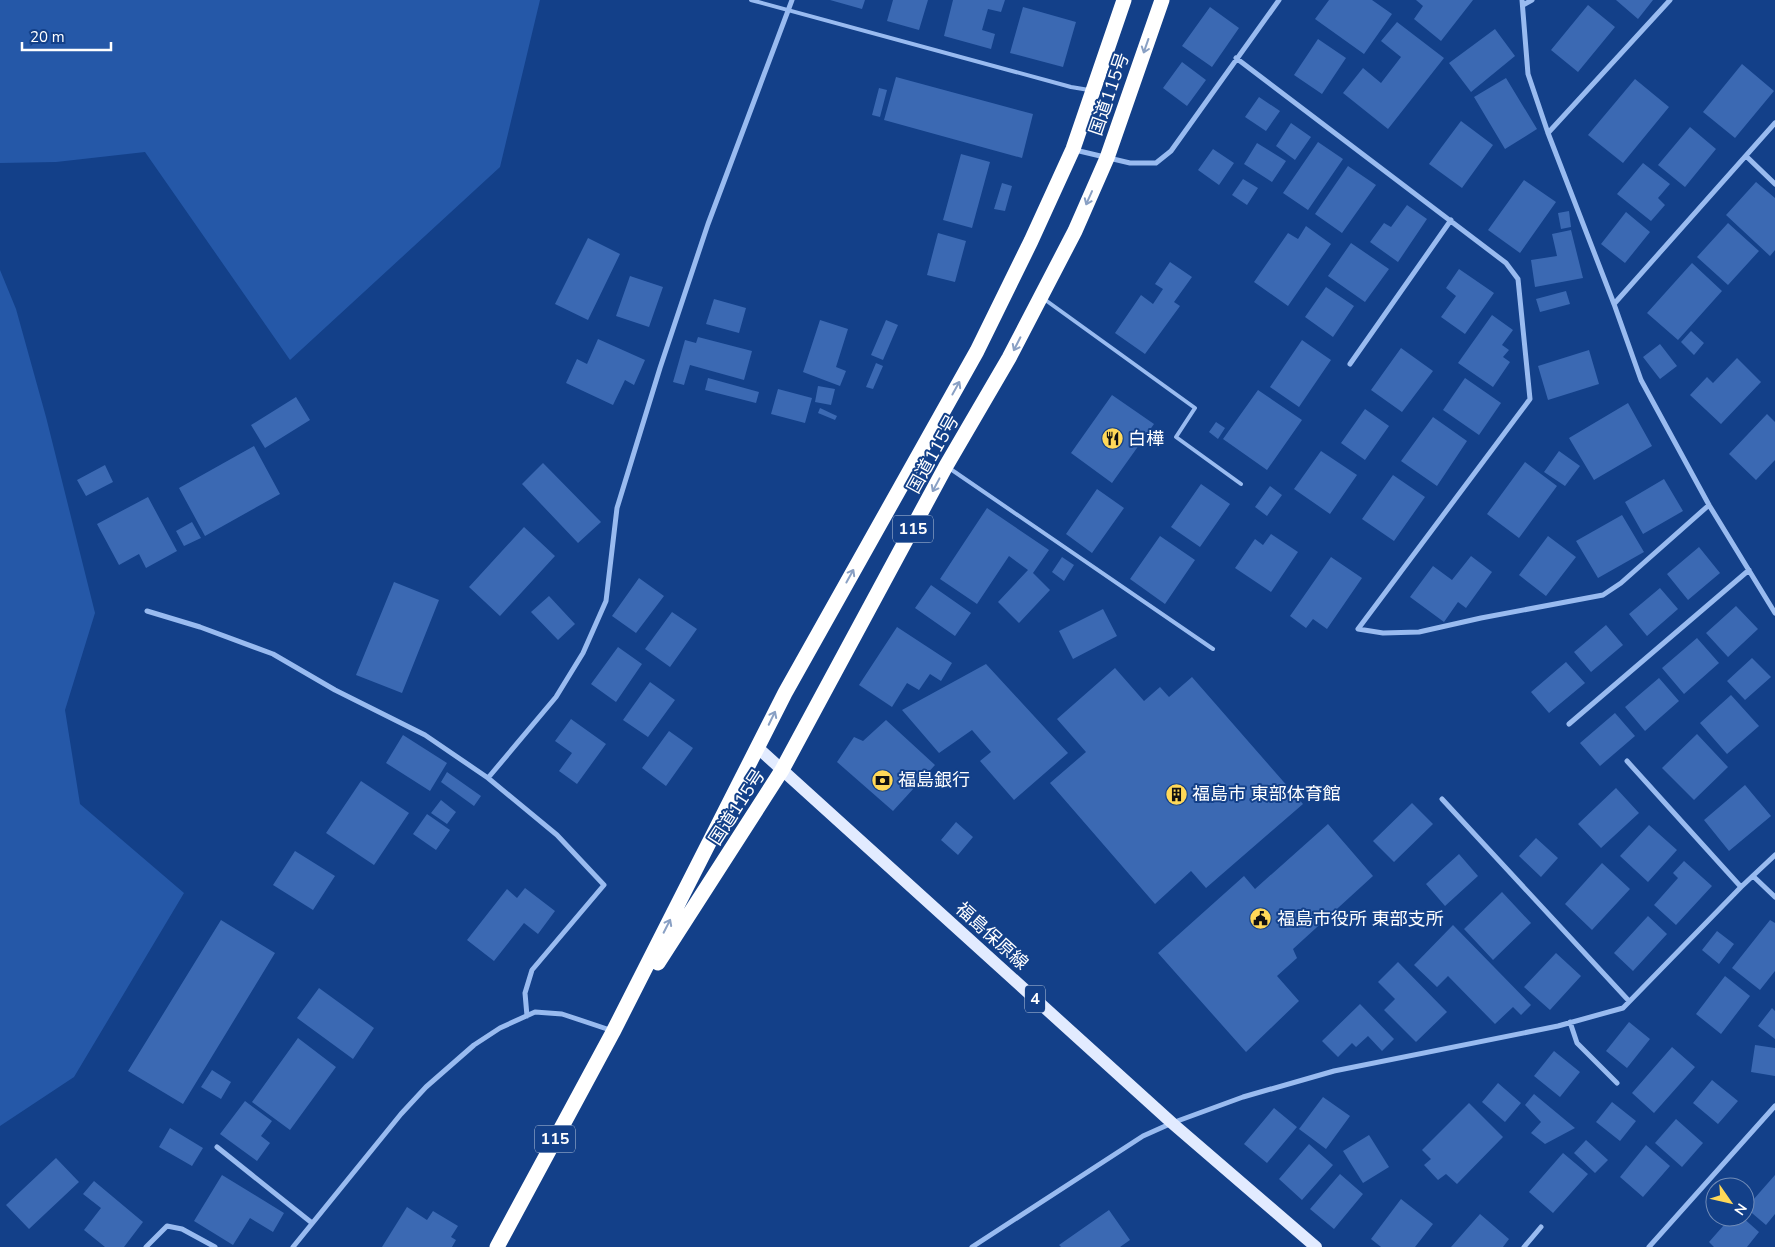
<svg xmlns="http://www.w3.org/2000/svg" width="1775" height="1247" font-family="'Nunito Sans','Noto Sans JP',sans-serif">
	<style>
		.green { fill: #2558a8 }
		.building { fill: #3b69b3 }
		.lines { fill: none; stroke-linecap: round; stroke-linejoin: round }
		.lane { stroke: #99bbf0; stroke-width: 4 }
		.street { stroke: #99bbf0; stroke-width: 5 }
		.primary { stroke: #e2ebff; stroke-width: 12 }
		.highway { stroke: #fff; stroke-width: 15 }
		.oneway { stroke: #89a0c4 }
		.labels { text-anchor: middle; dominant-baseline: central; stroke-width: 4; stroke-linejoin: round; paint-order: stroke }
		.shield { fill: #134089; stroke: #b8c6dc; stroke-width: 1 }
		.shield-label { font-size: 16px; font-weight: bold; fill: #fff }
		.street-label { font-size: 18px; fill: #fff; stroke: #134089 }
		.poi-label { font-size: 18px; fill: #fff; stroke: #134089; text-anchor: start }
	</style>
	<rect width="100%" height="100%" fill="#134089"/>
	<path class="green" d="M0,0h540l-40,167 -210,193 -145,-208 -89,10 -56,1z
		M0,270l16,39 30,108 49,196 -30,97 15,94 104,89 -110,184 -74,49z"/>
	<path class="building" d="M830,0h35l-3,9z
		M893,0h35l-9,30 -32,-9z
		M953,0h52l-4,12 -13,-3 -6,21 13,4 -4,15 -47,-13z
		M1329,0h43l20,14 -28,40 -49,-35z
		M1416,0h57l-32,41 -27,-22 9,-13z
		M1616,0h37l-15,19z
		M1588,5l27,22 -37,45 -27,-22z
		M1023,7l53,15 -13,45 -53,-14z
		M1210,7l29,21 -27,39 -30,-21z
		M1397,22l47,36 -56,71 -45,-36 20,-25 18,15 20,-26 -20,-16z
		M1495,29l20,27 -44,36 -22,-29z
		M1318,39l28,19 -24,36 -28,-19z
		M1182,62l24,18 -19,26 -24,-18z
		M1742,64l32,27 -39,47 -32,-26z
		M896,77l137,37 -11,44 -138,-38z
		M1506,78l31,51 -32,20 -31,-52z
		M1635,79l34,28 -46,56 -35,-28z
		M879,88l8,2 -7,27 -8,-2z
		M1259,97l21,14 -14,20 -21,-14z
		M1461,121l32,24 -31,43 -33,-24z
		M1291,123l20,14 -16,23 -19,-14z
		M1690,127l26,22 -31,38 -27,-22z
		M1318,142l25,17 -35,51 -25,-17z
		M1257,143l29,18 -14,21 -28,-18z
		M1213,149l21,14 -15,22 -21,-15z
		M961,154l29,8 -18,66 -29,-8z
		M1643,163l27,21 -12,14 7,7 -14,16 -34,-27z
		M1348,166l28,19 -34,48 -27,-19z
		M1243,179l15,9 -11,17 -15,-10z
		M1524,180l32,22 -36,51 -32,-23z
		M1756,182l19,16v52l-5,6 -44,-41z
		M1002,183l10,3 -7,25 -11,-2z
		M1407,205l20,14 -29,43 -28,-20 14,-19 7,4z
		M1569,211l2,16 -10,2 -3,-16z
		M1626,212l24,20 -25,31 -24,-19z
		M1728,223l31,28 -31,34 -31,-28z
		M1306,226l25,18 -43,62 -34,-24 34,-49 10,6z
		M1571,230l12,48 -48,9 -4,-27 26,-4 -5,-22z
		M938,233l28,8 -11,41 -28,-7z
		M588,238l32,16 -32,66 -33,-16z
		M1351,243l38,26 -24,33 -37,-26z
		M1170,262l22,15 -18,25 6,4 -35,48 -30,-21 26,-38 12,9 10,-15 -8,-5z
		M1692,263l30,28 -44,49 -31,-27z
		M1459,269l35,24 -29,41 -24,-17 15,-21 -10,-8z
		M630,276l33,11 -14,40 -33,-11z
		M1326,287l28,19 -21,31 -28,-20z
		M1566,291l4,13 -30,8 -4,-13z
		M714,299l32,9 -7,25 -33,-9z
		M1492,315l21,15 -11,15 7,5 -6,7 7,5 -17,25 -35,-24z
		M820,320l28,9 -12,38 10,4 -6,15 -37,-14z
		M886,320l12,5 -15,35 -12,-5z
		M1691,331l13,12 -10,12 -13,-13z
		M698,337l54,14 -8,29 -54,-15 -6,20 -11,-3 12,-42 11,3z
		M598,339l47,21 -11,25 -9,-5 -12,25 -47,-22 11,-24 10,5z
		M1302,340l29,20 -32,47 -29,-20z
		M1660,344l17,22 -17,13 -17,-22z
		M1401,348l32,23 -31,41 -31,-22z
		M1589,350l10,34 -51,16 -10,-34z
		M1737,358l24,24 -40,42 -31,-29 17,-18 6,6z
		M876,363l7,3 -10,23 -7,-2z
		M708,378l51,14 -3,11 -51,-13z
		M1465,378l36,25 -22,32 -36,-25z
		M818,386l17,3 -4,16 -16,-3z
		M778,389l34,9 -7,25 -34,-9z
		M1258,390l44,30 -35,50 -44,-31z
		M1112,395l42,29 -42,59 -41,-30z
		M296,397l14,23 -45,28 -14,-23z
		M1628,403l24,43 -58,34 -25,-42z
		M820,408l17,8 -2,4 -17,-7z
		M1365,409l24,17 -24,34 -24,-17z
		M1767,414l8,8v38l-19,20 -27,-26z
		M1433,417l34,24 -30,45 -36,-25z
		M1216,422l9,6 -7,11 -9,-7z
		M254,446l26,48 -75,42 -26,-48z
		M1321,451l36,24 -27,39 -36,-25z
		M1559,451l21,15 -15,20 -21,-14z
		M1525,462l32,24 -38,52 -32,-24z
		M543,463l58,59 -23,21 -56,-59z
		M105,465l8,17 -27,14 -9,-16z
		M1393,475l32,22 -31,44 -32,-22z
		M1664,479l19,32 -40,23 -18,-32z
		M1201,484l29,20 -30,43 -29,-20z
		M1270,486l12,9 -15,21 -12,-9z
		M1097,489l27,19 -32,45 -26,-19z
		M148,497l29,54 -31,17 -7,-14 -20,11 -22,-41z
		M987,508l62,42 -16,23 17,17 -31,33 -21,-21 30,-32 -19,-14 -32,48 -37,-25z
		M1622,515l22,37 -46,26 -22,-37z
		M192,522l9,16 -17,8 -8,-15z
		M524,527l31,29 -55,60 -31,-29z
		M1271,534l27,18 -27,40 -36,-24 20,-29 8,6z
		M1160,536l35,24 -30,44 -35,-25z
		M1548,536l28,21 -30,39 -27,-21z
		M1699,547l21,26 -32,27 -21,-26z
		M1471,556l21,16 -26,36 -8,-6 -14,20 -34,-25 23,-31 19,14z
		M1062,557l12,8 -10,16 -12,-9z
		M1331,557l31,21 -35,51 -14,-10 -7,9 -16,-12z
		M639,578l25,18 -28,37 -24,-17z
		M394,582l45,18 -37,93 -46,-18z
		M931,585l40,28 -16,23 -40,-28z
		M1660,588l18,21 -31,27 -18,-22z
		M549,596l26,28 -17,16 -27,-28z
		M1736,606l22,23 -30,28 -22,-24z
		M1103,609l14,27 -44,23 -14,-28z
		M672,612l25,17 -27,38 -25,-18z
		M1606,625l17,20 -32,27 -17,-20z
		M897,627l55,36 -11,18 -11,-7 -11,16 -12,-7 -15,24 -33,-22z
		M1697,638l22,25 -35,31 -22,-26z
		M618,647l24,17 -26,38 -25,-18z
		M1752,658l19,19 -26,23 -18,-19z
		M1566,662l19,21 -36,30 -18,-21z
		M986,664l82,89 -54,47 -34,-39 11,-9 -19,-22 -33,23 -37,-43z
		M1115,668l29,33 16,-14 9,10 23,-20 111,127 -97,84 -15,-17 -36,33 -105,-121 36,-31 -29,-33z
		M1659,678l20,23 -34,30 -20,-24z
		M650,682l25,18 -27,37 -25,-17z
		M1731,695l28,31 -32,28 -27,-31z
		M1615,713l20,23 -35,30 -20,-23z
		M571,719l35,25 -29,40 -18,-13 13,-18 -17,-12z
		M886,720l49,45 -42,46 -56,-49 17,-25 9,4z
		M669,731l24,17 -27,38 -24,-18z
		M1697,734l31,33 -34,33 -32,-32z
		M403,735l44,28 -17,28 -44,-28z
		M447,772l34,24 -7,10 -33,-24z
		M361,781l48,32 -35,52 -48,-32z
		M1745,785l26,31 -42,35 -25,-31z
		M1616,788l23,25 -38,35 -23,-24z
		M441,800l15,12 -9,12 -16,-11z
		M1412,803l21,21 -39,38 -21,-21z
		M427,814l23,16 -14,20 -23,-16z
		M956,822l17,15 -15,18 -17,-15z
		M1328,824l45,52 -80,73 4,9 -20,18 22,25 -53,51 -88,-99 86,-77 11,13z
		M1649,825l28,25 -29,32 -28,-26z
		M1536,838l22,20 -17,19 -22,-21z
		M295,851l40,25 -22,34 -40,-25z
		M1459,854l19,22 -33,30 -19,-22z
		M1684,861l28,25 -36,39 -22,-20 24,-27 -5,-5z
		M1602,863l28,26 -38,41 -27,-26z
		M525,888l30,23 -17,23 -14,-11 -30,38 -27,-21 40,-51 10,9z
		M1502,892l29,31 -38,37 -29,-31z
		M1648,916l19,18 -34,37 -19,-18z
		M221,920l54,33 -92,151 -55,-33z
		M1770,920l5,3v48l-15,19 -28,-22z
		M1453,925l78,80 -10,10 -8,-8 -18,17 -47,-48 -11,11 -23,-22z
		M1717,931l17,13 -15,20 -17,-14z
		M1556,953l25,23 -31,34 -26,-23z
		M1398,962l49,50 -31,30 -32,-32 11,-11 -17,-17z
		M1725,976l25,20 -29,38 -25,-20z
		M319,988l55,40 -21,31 -56,-41z
		M1360,1004l34,35 -12,12 -14,-15 -12,11 -4,-4 -14,14 -16,-16z
		M1772,1008l3,3v28l-17,-13z
		M1629,1022l21,17 -23,29 -21,-17z
		M298,1038l38,29 -46,63 -38,-28z
		M1755,1045l20,3v28l-24,-4z
		M1672,1047l23,20 -41,46 -22,-20z
		M1554,1051l26,21 -20,25 -26,-21z
		M212,1070l19,12 -10,17 -20,-12z
		M1712,1080l26,21 -20,23 -25,-21z
		M1498,1083l23,20 -16,19 -23,-20z
		M1534,1094l41,34 -30,16 -14,-11 10,-11 -16,-17z
		M1323,1097l27,19 -24,33 -27,-20z
		M245,1101l27,20 -11,15 9,7 -13,18 -37,-27z
		M1612,1102l24,19 -16,20 -24,-19z
		M1469,1103l34,34 -46,47 -11,-10 -8,6 -14,-15 7,-6 -9,-9z
		M1274,1108l23,19 -30,36 -23,-19z
		M1676,1119l27,24 -21,24 -27,-24z
		M170,1128l33,20 -11,18 -33,-19z
		M1369,1135l20,32 -26,16 -20,-32z
		M1586,1140l22,20 -13,13 -21,-20z
		M1309,1144l24,21 -31,35 -23,-21z
		M1646,1145l24,21 -27,31 -23,-20z
		M1563,1153l25,21 -35,39 -24,-21z
		M56,1158l23,24 -50,47 -23,-24z
		M1340,1174l23,20 -29,35 -24,-20z
		M222,1175l62,38 -11,19 -23,-14 -17,27 -39,-24z
		M1775,1175v39l-9,11 -20,-17z
		M94,1181l49,41 -19,25h-19l-21,-17 17,-22 -18,-14z
		M1401,1199l32,25 -18,23h-34l-10,-8z
		M407,1207l20,13 6,-9 25,15 -7,11 5,3 -4,7h-70z
		M1109,1210l21,30 -10,7h-59l-2,-2z
		M1480,1214l29,25 -6,8h-52z
		M1731,1217h11l17,15 -12,15h-33l-5,-5z"/>
	<g class="lines">
		<path class="lane" d="M751,0l320,87 18,3
			M1044,299l151,109 -19,29 65,47
			M949,468l264,181"/>
		<path class="street" d="M1522,0l6,74 20,59 66,171 27,76 68,125 66,108
			M1523,5l9,-5
			M1236,58l270,205 12,16 12,120 -172,230 25,4 36,-1 62,-14 122,-23 18,-12 88,-78
			M1548,133l122,-133
			M1075,150l55,13h26l15,-12 108,-151
			M1746,156l29,28
			M1614,304l161,-181
			M1350,364l101,-144
			M147,611l53,16 73,27 62,36 90,45 63,43 69,57 47,50 -72,85 -7,23 2,23
			M1569,724l180,-154
			M1627,761l114,126
			M488,778l68,-81 27,-44 23,-52 11,-93 43,-140 48,-144 84,-224
			M1442,799l187,202
			M1753,876l22,21
			M1570,1022l7,21 40,40
			M217,1147l95,76
			M146,1247l21,-21 15,3 33,18
			M293,1247l108,-133 25,-27 48,-42 26,-17 35,-16 27,2 51,17
			M972,1247l171,-111 29,-13 71,-26 91,-26 224,-45 65,-18 118,-121 34,-32
			M1524,1247l17,-20
			M1649,1247l126,-141"/>
		<path class="primary" d="M758,748l414,375 144,124"/>
		<path class="highway" d="M658,963l124,-193 164,-304 63,-108 66,-127 32,-73 55,-158
			M497,1247l116,-215 172,-339 192,-342 54,-110 42,-92 51,-149"/>
	</g>
	<defs><path id="oneway-shaft" d="M-6 0H5M1.5-3L5.5 0L1.5 3" fill="none" stroke-width="1.6" stroke-linecap="round" stroke-linejoin="round" transform="scale(1.25)"/></defs>
	<g class="oneway">
		<use href="#oneway-shaft" transform="translate(1146 46) rotate(109)"/>
		<use href="#oneway-shaft" transform="translate(1089 198) rotate(114)"/>
		<use href="#oneway-shaft" transform="translate(1017 344) rotate(117)"/>
		<use href="#oneway-shaft" transform="translate(956 388) rotate(-61)"/>
		<use href="#oneway-shaft" transform="translate(936 485) rotate(118)"/>
		<use href="#oneway-shaft" transform="translate(850 576) rotate(-61)"/>
		<use href="#oneway-shaft" transform="translate(772 718) rotate(-64)"/>
		<use href="#oneway-shaft" transform="translate(667 926) rotate(-63)"/>
	</g>
	<defs>
		<symbol id="restaurant-disc" viewBox="-11 -11 22 22"><circle r="9.5" fill="#ffd858" stroke="#134089"/><path d="M-5-6h1v4h1v-4h1v4h1v-4h1v5L-1.5 .5V6h-2V.5L-5-1ZM5-6V6H3V1.5H1.5Q1.5-4 5-6Z" fill="#111"/></symbol>
		<symbol id="bank-disc" viewBox="-11 -11 22 22"><circle r="9.5" fill="#ffd858" stroke="#134089"/><path d="M-6-4H6V4H-6ZM0-2.3a2.3 2.3 0 1 0 0 4.6a2.3 2.3 0 1 0 0-4.6Z" fill="#111"/></symbol>
		<symbol id="building-disc" viewBox="-11 -11 22 22"><circle r="9.5" fill="#ffd858" stroke="#134089"/><path d="M-4-6H4V6H1V3H-1V6H-4ZM-2.5-4.3h1.7v1.8h-1.7ZM.8-4.3h1.7v1.8H.8ZM-2.5-1h1.7V.8h-1.7ZM.8-1h1.7V.8H.8Z" fill="#111"/></symbol>
		<symbol id="civic-disc" viewBox="-11 -11 22 22"><circle r="9.5" fill="#ffd858" stroke="#134089"/><path d="M-.6-6.5H3V-4.5H.6V-3L4-1V1h2V6H-6V1h2V-1L-.6-3ZM-1.2 2.5V6h2.4V2.5Z" fill="#111"/></symbol>
	</defs>
	<g fill-rule="evenodd">
		<use href="#restaurant-disc" x="1100" y="426" width="25" height="25"/>
		<use href="#bank-disc" x="870" y="768" width="25" height="25"/>
		<use href="#building-disc" x="1164" y="782" width="25" height="25"/>
		<use href="#civic-disc" x="1248" y="906" width="25" height="25"/>
	</g>
	<g class="labels">
		<g class="shield">
			<rect x="893" y="515.5" width="40" height="27" rx="4"/>
			<rect x="1025" y="985.5" width="20" height="27" rx="4"/>
			<rect x="535" y="1125.5" width="40" height="27" rx="4"/>
		</g>
		<g class="shield-label">
			<text x="913" y="529">115</text>
			<text x="1035" y="999">4</text>
			<text x="555" y="1139">115</text>
		</g>
		<g class="street-label">
			<text transform="translate(1109 94) rotate(-71)">国道115号</text>
			<text transform="translate(933 454) rotate(-61)">国道115号</text>
			<text transform="translate(737 807) rotate(-57)">国道115号</text>
			<text transform="translate(992 936) rotate(42)">福島保原線</text>
		</g>
		<g class="poi-label">
			<text x="1128" y="439">白樺</text>
			<text x="898" y="780">福島銀行</text>
			<text x="1192" y="794">福島市 東部体育館</text>
			<text x="1277" y="919">福島市役所 東部支所</text>
		</g>
	</g>
	<g transform="translate(1730 1202) rotate(124)"><circle r="24" fill="#134089" stroke="#718cb8"/>
	<path d="M0-4L9 19L0 12L-9 19Z" fill="#ffd858"/>
	<text y="-8" font-size="14" font-weight="bold" text-anchor="middle" fill="#ffffff">N</text>
	</g>
	<path d="M22 42v8h89v-8" fill="none" stroke="#ffffff" stroke-width="2.5"/>
	<text x="30" y="42" font-size="15" fill="#ffffff" stroke="#134089" stroke-width="4" paint-order="stroke">20 m</text>
</svg>
